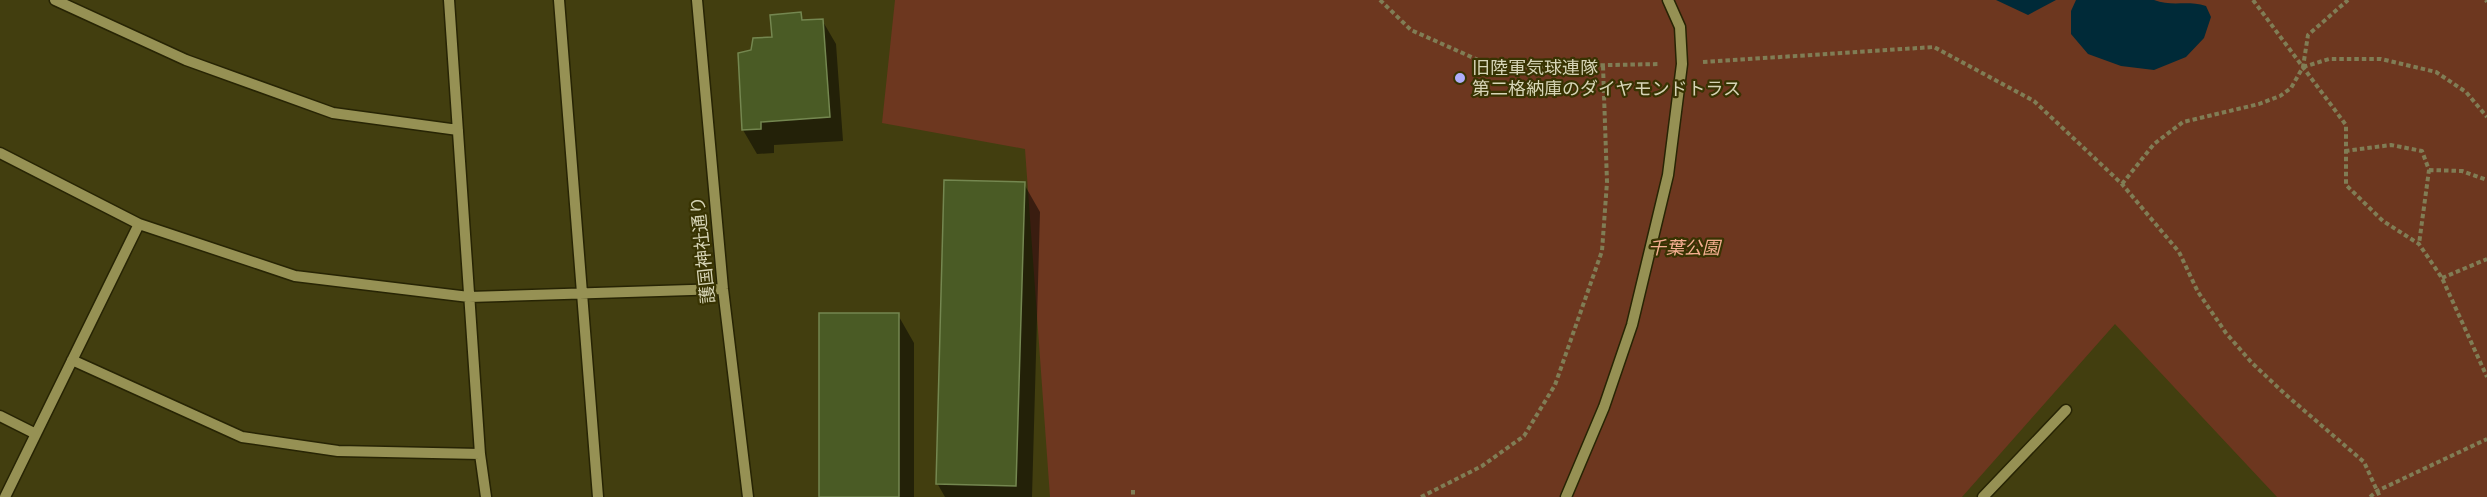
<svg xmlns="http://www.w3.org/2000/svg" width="2487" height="497" font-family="'Crimson Pro','Noto Sans JP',serif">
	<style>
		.green { fill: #6d371f }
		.water { fill: #002a38 }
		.shadow { fill: #0007 }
		.building { fill: #4a5b25; stroke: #748750; stroke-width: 1.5 }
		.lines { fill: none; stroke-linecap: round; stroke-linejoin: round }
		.minor-casing { stroke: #272404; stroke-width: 13 }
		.path { stroke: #807d55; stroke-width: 4; stroke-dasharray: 4.5 3; stroke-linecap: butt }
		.minor { stroke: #969154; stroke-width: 10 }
		.poi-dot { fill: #afaefa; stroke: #383302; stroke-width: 2 }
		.labels { text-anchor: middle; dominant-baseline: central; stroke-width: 4.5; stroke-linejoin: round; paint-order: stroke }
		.poi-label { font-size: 18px; fill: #d6d4b6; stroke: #383302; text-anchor: start }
		.park-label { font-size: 18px; font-style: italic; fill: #f4ae90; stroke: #383302 }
		.street-label { font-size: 18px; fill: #d6d4b6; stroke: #383302 }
	</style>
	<rect width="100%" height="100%" fill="#423e0f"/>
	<path class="green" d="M895,0h1592v497h-210l-162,-173 -153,173h-912l-25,-348 -143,-26z"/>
	<path class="water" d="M1996,0h60l-28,15z
		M2076,0h78c18,7 33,0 52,6l5,11 -7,21 -18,19 -32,13 -33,-4 -33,-12 -17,-20v-23z"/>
	<path class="shadow" d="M800,14l4,7 18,-1 14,24 7,97 -69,4v8l-17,1 -14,-24 9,-78 22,-14z
		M1024,184l16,28 -8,285h-87l-8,-14z
		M898,315l16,28v154h-94z"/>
	<path class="building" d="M801,12l1,8 21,-1 7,98 -69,5v7l-19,1 -4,-77 13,-3 2,-12 19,-1 -2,-22z
		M944,180l81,2 -9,304 -80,-2z
		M819,313h80v184h-80z"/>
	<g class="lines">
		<defs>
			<path id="minor" d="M55,0l131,60 147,53 125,17
				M449,0l31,454 6,43
				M559,0l39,497
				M697,0l26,289 25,208
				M0,153l139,71 156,52 174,21 254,-8
				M72,360l170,77 96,14 142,3
				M0,416l36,18
				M5,497l134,-273
				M1566,497l38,-90 28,-82 36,-150 14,-111 -2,-37 -12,-27
				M1983,497l83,-87"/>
		</defs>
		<use href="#minor" class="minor-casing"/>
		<path class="path" d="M1380,0l31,30 76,34 30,3 143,-3
			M2253,0l93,125v60l37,36 36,23 23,34 45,99
			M2486,0l1,2
			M1703,62l231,-15 100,54 88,83 57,68 19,40 28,41 26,30 33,31 79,68 16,35
			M2303,67l26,-8h52l55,13 30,20 21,25
			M2345,151l46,-6 31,6 7,19 -10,74
			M2429,170l33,1 25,9
			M2122,184l32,-40 29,-22 76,-18 21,-8 11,-8 12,-21 5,-32 40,-35
			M2442,278l45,-19
			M1133,490v7
			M1421,497l61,-31 42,-30 31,-51 47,-134 5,-69 -4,-116
			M2370,497l7,-6 110,-52"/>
		<use href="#minor" class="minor"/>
	</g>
	<circle class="poi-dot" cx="1460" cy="78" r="6"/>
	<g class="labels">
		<g class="poi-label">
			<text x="1472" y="68">旧陸軍気球連隊<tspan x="1472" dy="21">第二格納庫のダイヤモンドトラス</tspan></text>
		</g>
		<g class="park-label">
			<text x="1684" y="248">千葉公園</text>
		</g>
		<g class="street-label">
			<text transform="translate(703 250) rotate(-96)">護国神社通り</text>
		</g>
	</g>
</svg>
